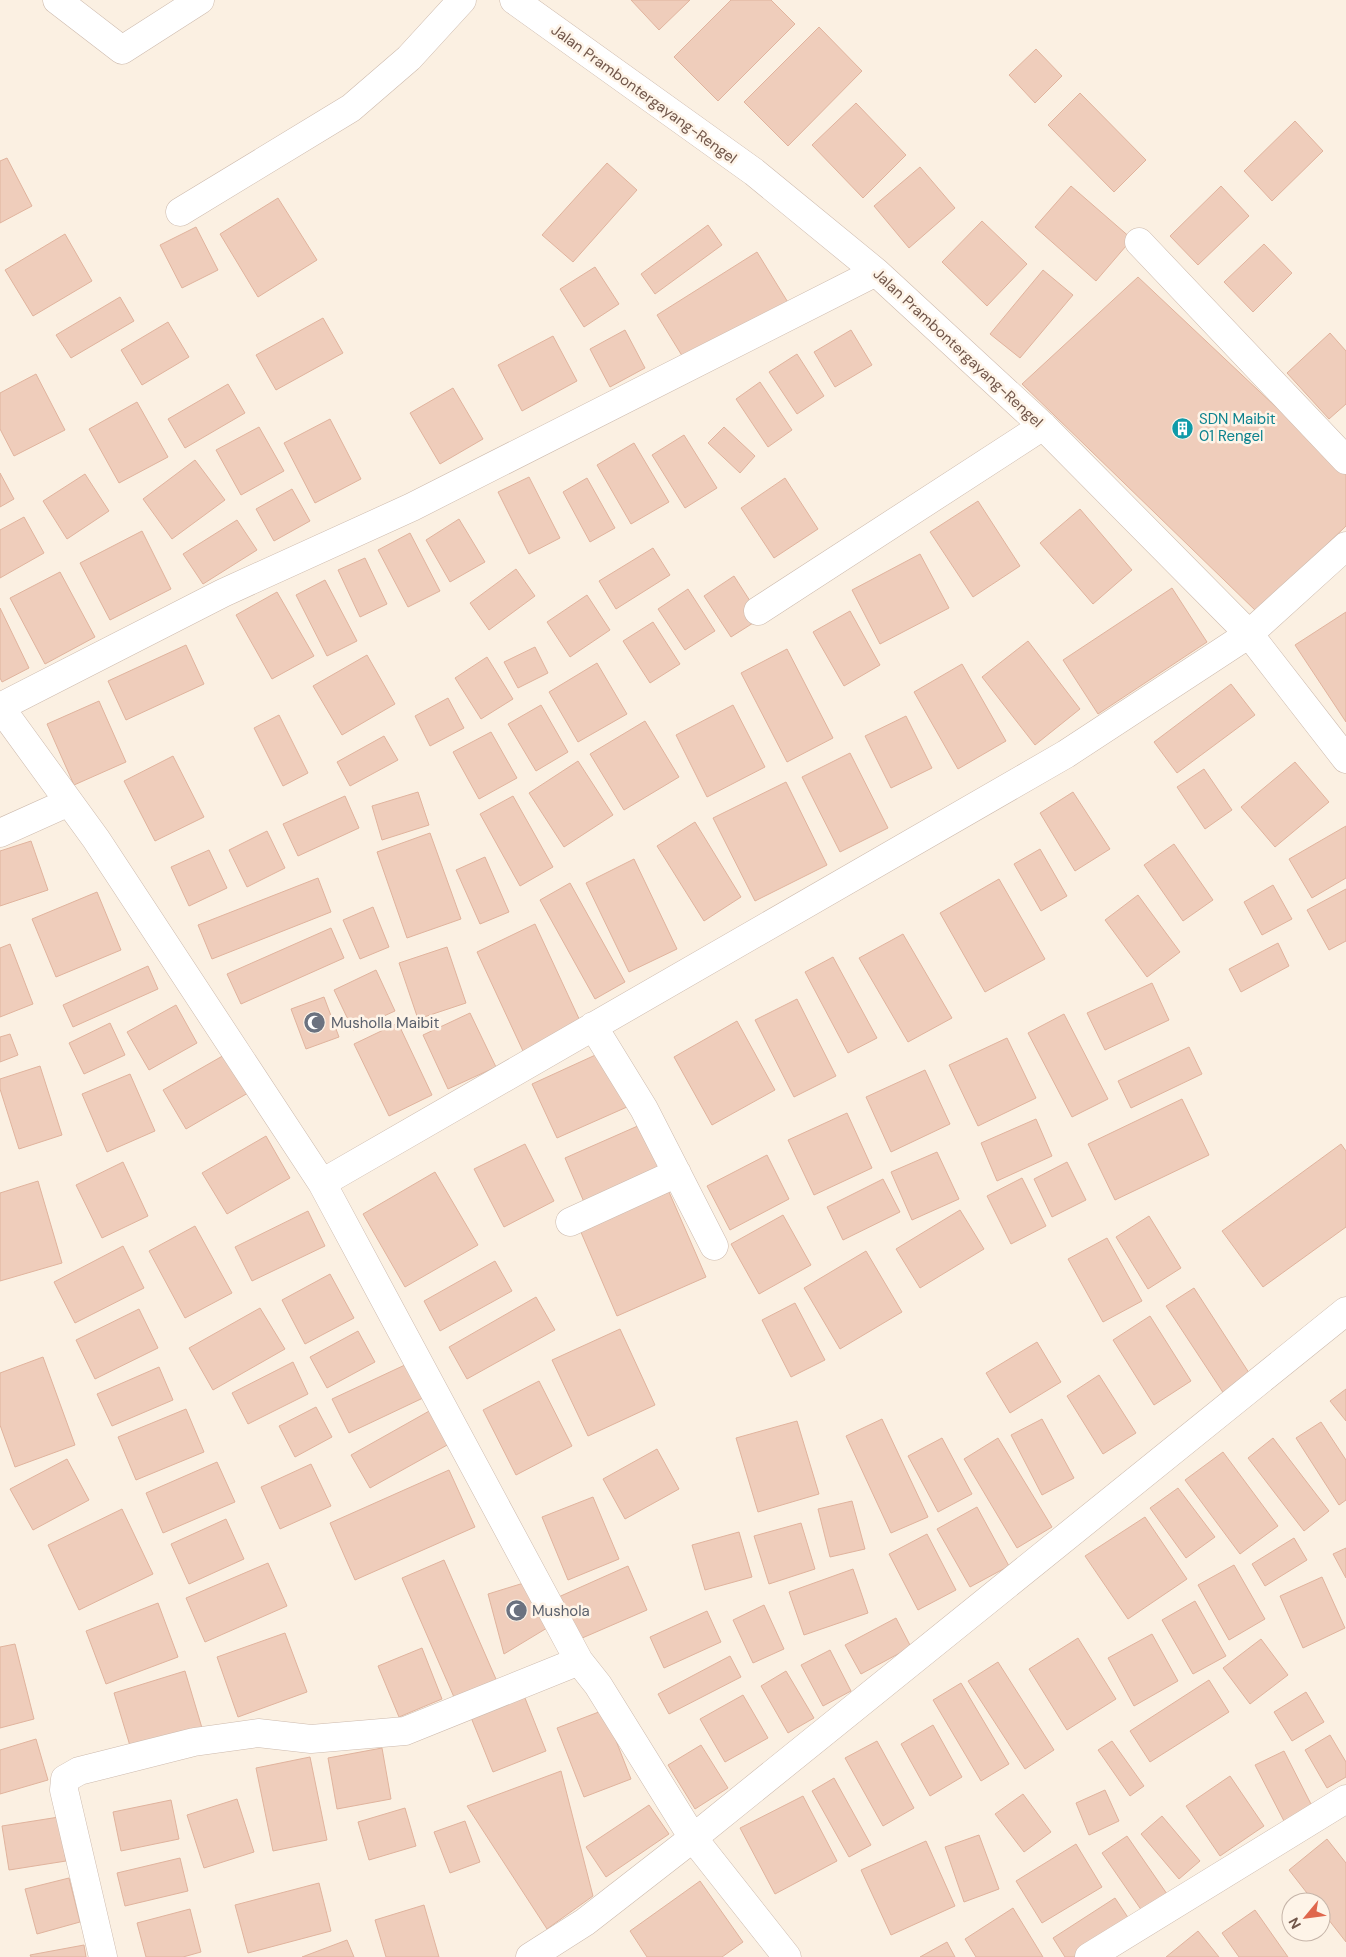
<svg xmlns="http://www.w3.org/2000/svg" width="1346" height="1957" font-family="'DM Sans',sans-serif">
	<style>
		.building { fill: #efcdbb; stroke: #e0b39d }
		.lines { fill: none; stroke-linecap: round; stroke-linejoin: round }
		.minor-casing { stroke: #cdbaad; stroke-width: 29 }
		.minor { stroke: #fff; stroke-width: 28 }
		.labels { text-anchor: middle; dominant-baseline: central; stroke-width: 5; stroke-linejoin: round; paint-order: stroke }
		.street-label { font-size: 15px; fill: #71564a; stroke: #fef4e8 }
		.culture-label { font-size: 15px; fill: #0d838f; stroke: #fef4e8; text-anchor: start }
		.worship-label { font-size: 15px; fill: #5b616d; stroke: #fef4e8; text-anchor: start }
	</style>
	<rect width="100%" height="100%" fill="#fbf0e2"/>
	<path class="building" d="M631,0h59l-31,30z
		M731,0h40l24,24 -77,77 -44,-44z
		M819,27l43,44 -74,75 -44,-44z
		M1036,49l26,27 -27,27 -26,-28z
		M1080,93l66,67 -32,32 -66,-67z
		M856,103l50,52 -43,43 -51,-53z
		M1295,121l28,30 -51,50 -28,-30z
		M7,158l25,48 -32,17v-62z
		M607,163l30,27 -64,72 -31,-27z
		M920,167l35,41 -46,40 -35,-42z
		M1071,186l61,53 -36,42 -61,-54z
		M1221,186l28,30 -51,49 -28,-29z
		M278,198l39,62 -59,37 -38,-63z
		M982,221l45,43 -40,42 -45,-44z
		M708,225l14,20 -67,49 -14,-20z
		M196,227l22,43 -36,18 -22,-43z
		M65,234l27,47 -59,35 -28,-46z
		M1264,244l28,29 -39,39 -29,-30z
		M757,252l32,52 -100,63 -32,-52z
		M595,267l24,37 -35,23 -24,-38z
		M1043,270l30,25 -53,63 -30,-24z
		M1138,277l208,196v53l-89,86 -235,-228z
		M120,297l14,24 -63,37 -15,-23z
		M323,318l20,35 -67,37 -20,-35z
		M168,322l21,35 -47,28 -21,-35z
		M625,330l20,38 -35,19 -20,-38z
		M851,330l21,35 -37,22 -21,-35z
		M1330,333l16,18v53l-17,15 -42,-46z
		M553,336l24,45 -55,30 -24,-46z
		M797,354l27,42 -27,18 -28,-42z
		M36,374l29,56 -51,26 -14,-27v-36z
		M760,382l32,48 -24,17 -32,-48z
		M228,384l17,29 -60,35 -17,-29z
		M453,388l30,51 -43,25 -30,-51z
		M137,402l31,55 -49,26 -30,-54z
		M330,419l31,60 -46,24 -31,-60z
		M259,427l25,44 -43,24 -25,-45z
		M724,427l31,29 -15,17 -32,-30z
		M684,435l33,53 -32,20 -33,-53z
		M634,443l35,59 -38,22 -34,-59z
		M195,460l30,40 -53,39 -29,-40z
		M0,473l14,26 -14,8z
		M85,474l24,37 -42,28 -24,-38z
		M529,477l31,61 -31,16 -31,-62z
		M587,478l28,50 -25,14 -27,-50z
		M785,478l33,51 -44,29 -33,-50z
		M292,489l18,32 -36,20 -18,-32z
		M978,501l42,65 -47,31 -43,-65z
		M1080,509l52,61 -39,34 -53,-61z
		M24,517l20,36 -44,25v-48z
		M459,519l26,43 -35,20 -24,-42z
		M237,520l20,30 -54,34 -20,-30z
		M142,531l29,58 -61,31 -30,-57z
		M410,533l30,58 -32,16 -30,-57z
		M653,548l17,27 -54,34 -17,-28z
		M920,554l29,54 -69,36 -28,-54z
		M365,558l22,46 -27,13 -22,-47z
		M516,569l19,27 -46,34 -19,-27z
		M60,572l35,65 -50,27 -35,-66z
		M734,576l27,42 -30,19 -27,-41z
		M325,580l32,61 -30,15 -31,-61z
		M1172,588l35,54 -109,72 -35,-54z
		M688,589l27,42 -30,19 -27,-41z
		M277,592l37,64 -42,23 -36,-64z
		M587,595l23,35 -40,27 -23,-35z
		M0,608l29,60 -27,14 -2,-4z
		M850,611l30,54 -36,21 -31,-54z
		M1346,612v110l-51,-77z
		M653,622l27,42 -30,19 -27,-42z
		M1028,641l52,68 -45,36 -53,-68z
		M186,645l18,39 -78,36 -18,-39z
		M535,647l13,26 -30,15 -14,-26z
		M787,649l46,89 -46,24 -46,-89z
		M367,655l28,49 -53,31 -29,-49z
		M487,657l26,42 -32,20 -26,-41z
		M597,663l30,51 -49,28 -29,-50z
		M962,664l44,77 -48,28 -44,-77z
		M1231,684l24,31 -78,58 -23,-31z
		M448,698l16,30 -34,18 -15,-30z
		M99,701l27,61 -52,23 -27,-61z
		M541,705l27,47 -32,19 -28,-47z
		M733,705l32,62 -58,30 -31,-62z
		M279,715l29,58 -25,13 -29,-58z
		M906,716l26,52 -41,20 -26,-52z
		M645,721l34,56 -55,33 -34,-56z
		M491,732l26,46 -38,21 -26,-47z
		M384,736l14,24 -48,26 -13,-24z
		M850,753l38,75 -48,24 -38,-75z
		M173,756l31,61 -49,24 -31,-60z
		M578,761l35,54 -49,32 -35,-54z
		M1295,762l34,40 -54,45 -34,-40z
		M1204,769l28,41 -27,19 -28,-42z
		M786,782l41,83 -72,36 -42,-83z
		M418,792l11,33 -47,15 -10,-34z
		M1073,792l37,57 -35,22 -35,-58z
		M345,796l14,32 -61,28 -15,-32z
		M513,796l40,71 -33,19 -40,-72z
		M695,822l46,75 -37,24 -47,-75z
		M1346,826v52l-34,20 -23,-39z
		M267,831l18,37 -38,19 -18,-37z
		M430,833l31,86 -54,19 -30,-86z
		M31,841l17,49 -48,16v-55z
		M1174,844l39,56 -30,21 -39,-56z
		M1040,849l27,47 -26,15 -27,-47z
		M209,850l18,38 -38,18 -18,-39z
		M485,857l24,55 -29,12 -24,-54z
		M634,859l43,90 -48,23 -43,-89z
		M318,878l13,34 -119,47 -14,-34z
		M999,879l46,80 -60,33 -45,-79z
		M570,883l55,99 -30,17 -55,-99z
		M1273,885l19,34 -30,16 -18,-33z
		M1346,889v52l-17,9 -22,-40z
		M97,892l24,58 -65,27 -24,-58z
		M1138,895l42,57 -33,25 -42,-57z
		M373,907l16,40 -29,12 -17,-39z
		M535,924l46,99 -58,28 -46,-99z
		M331,928l13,30 -103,46 -14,-30z
		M903,934l49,84 -44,24 -49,-84z
		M1278,943l11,23 -48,26 -12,-23z
		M10,944l23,60 -33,13v-69z
		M447,947l19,56 -48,16 -19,-56z
		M833,957l44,81 -29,15 -43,-81z
		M148,966l10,23 -85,38 -10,-22z
		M376,970l19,41 -42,19 -19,-40z
		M1152,983l17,37 -64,30 -18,-37z
		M324,997l15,40 -33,12 -15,-40z
		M797,999l39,77 -42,21 -39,-77z
		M176,1005l21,38 -48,27 -22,-38z
		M470,1013l26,54 -48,22 -25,-54z
		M1064,1014l44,85 -36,18 -44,-84z
		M737,1021l38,69 -63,35 -38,-68z
		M110,1023l15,32 -41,19 -15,-31z
		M398,1023l34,72 -43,21 -35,-72z
		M10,1034l8,21 -18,7v-25z
		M1007,1038l29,60 -58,28 -29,-61z
		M1189,1047l13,27 -71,34 -13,-27z
		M602,1052l25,55 -70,31 -25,-54z
		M226,1054l22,39 -62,36 -23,-39z
		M40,1066l22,69 -43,14 -19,-60v-10z
		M925,1070l25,54 -59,28 -25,-55z
		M130,1074l25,57 -48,21 -25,-58z
		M1182,1099l27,56 -94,45 -27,-56z
		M847,1113l25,55 -58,27 -26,-55z
		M1036,1119l16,37 -55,25 -16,-38z
		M640,1125l20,43 -76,34 -19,-44z
		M266,1136l24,42 -63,36 -25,-41z
		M525,1144l29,57 -50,26 -30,-58z
		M1341,1144l5,7v76l-83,60 -41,-56z
		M937,1152l22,47 -47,21 -21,-48z
		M767,1155l22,44 -59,31 -23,-44z
		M123,1162l25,54 -46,22 -26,-53z
		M1067,1162l19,38 -34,17 -18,-38z
		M435,1172l43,73 -73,42 -42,-73z
		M1022,1178l24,48 -35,18 -24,-48z
		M883,1179l17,33 -57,28 -16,-33z
		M38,1181l24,82 -62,18v-88z
		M669,1192l37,85 -89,39 -37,-86z
		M960,1210l24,39 -64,39 -24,-39z
		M308,1211l17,35 -73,35 -17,-34z
		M783,1215l28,50 -52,29 -28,-50z
		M1149,1216l32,52 -33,21 -32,-52z
		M195,1226l37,67 -47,25 -36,-67z
		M1107,1238l35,63 -39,21 -35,-63z
		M123,1246l21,42 -69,35 -21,-41z
		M866,1251l36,61 -62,37 -36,-61z
		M495,1261l17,30 -72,40 -16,-30z
		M330,1274l24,44 -49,26 -23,-44z
		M1194,1288l59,91 -27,18 -60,-91z
		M536,1297l19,33 -88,49 -18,-32z
		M795,1303l30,57 -34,17 -29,-57z
		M260,1308l25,41 -72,41 -24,-42z
		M139,1309l19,39 -63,31 -19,-39z
		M1150,1316l41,65 -37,24 -41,-65z
		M620,1329l35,76 -67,31 -36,-76z
		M358,1331l17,31 -48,26 -17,-31z
		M1037,1342l24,40 -51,31 -24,-40z
		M43,1357l32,88 -60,22 -15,-42v-52z
		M293,1362l15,32 -60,30 -16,-31z
		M407,1364l16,34 -74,35 -17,-34z
		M159,1367l14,33 -61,26 -15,-32z
		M1099,1375l37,58 -33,21 -36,-58z
		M539,1381l33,65 -56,29 -33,-65z
		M1346,1389v32l-16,-20z
		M316,1407l16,30 -37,20 -16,-31z
		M186,1409l18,43 -68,28 -18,-43z
		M431,1410l18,34 -79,44 -19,-33z
		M882,1419l46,98 -37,16 -45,-97z
		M1042,1419l32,59 -32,17 -31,-60z
		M797,1421l22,73 -61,18 -22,-74z
		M1321,1422l25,38v40l-7,5 -43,-67z
		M942,1438l30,56 -34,18 -30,-56z
		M998,1438l54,89 -35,21 -53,-89z
		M1273,1438l56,73 -25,20 -56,-73z
		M657,1449l22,40 -54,30 -22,-40z
		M1223,1452l55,74 -38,28 -55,-74z
		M67,1459l22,41 -56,30 -23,-41z
		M217,1462l18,40 -72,31 -17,-40z
		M311,1464l20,42 -51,23 -19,-42z
		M449,1470l26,57 -120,53 -25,-57z
		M1178,1488l37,49 -29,21 -36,-50z
		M593,1497l26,62 -51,21 -26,-63z
		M852,1501l13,48 -35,8 -12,-48z
		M977,1507l32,59 -39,21 -33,-58z
		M122,1509l31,65 -74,36 -31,-65z
		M1145,1517l42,62 -59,40 -43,-63z
		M226,1519l18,40 -55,25 -18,-40z
		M801,1523l14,46 -46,15 -15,-48z
		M739,1532l13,45 -47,13 -13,-45z
		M927,1534l29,56 -38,20 -29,-56z
		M1294,1538l13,22 -42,26 -13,-22z
		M1346,1548v30l-13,-24z
		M444,1560l55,126 -42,18 -55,-126z
		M268,1563l19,43 -82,36 -19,-44z
		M1234,1565l31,54 -36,21 -31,-55z
		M628,1566l19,44 -74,32 -19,-43z
		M853,1569l15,44 -64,22 -15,-43z
		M1322,1577l23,51 -42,20 -23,-52z
		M527,1582l20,46 -43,26 -16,-60z
		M1195,1601l31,55 -33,18 -31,-54z
		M158,1603l20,54 -72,27 -20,-53z
		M764,1605l20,44 -31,14 -20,-43z
		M707,1611l14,31 -57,26 -14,-31z
		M896,1618l15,29 -50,27 -16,-29z
		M285,1633l22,59 -69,25 -21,-60z
		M1152,1634l26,47 -44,25 -26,-48z
		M1078,1638l38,61 -49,31 -38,-61z
		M1261,1639l27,36 -38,29 -27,-36z
		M15,1644l19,75 -34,9v-81z
		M422,1648l20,51 -43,18 -21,-51z
		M830,1650l21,41 -28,15 -22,-41z
		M730,1656l11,21 -72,37 -11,-20z
		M998,1662l56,88 -29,19 -57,-88z
		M185,1671l20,67 -71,21 -20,-66z
		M786,1671l28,47 -26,15 -27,-47z
		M1209,1680l20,32 -79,50 -20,-31z
		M961,1683l48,81 -28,17 -48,-81z
		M1306,1692l18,30 -32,19 -18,-29z
		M523,1693l23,58 -53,21 -23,-57z
		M743,1695l25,43 -43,24 -25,-43z
		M604,1710l27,69 -47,18 -27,-69z
		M933,1725l29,52 -32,19 -29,-52z
		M1330,1735l16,27v15l-19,11 -22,-38z
		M36,1739l12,41 -48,14v-44z
		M877,1741l37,67 -31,18 -38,-68z
		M1112,1741l32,45 -14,10 -32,-46z
		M701,1745l27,43 -33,21 -27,-44z
		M382,1748l9,51 -54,10 -9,-51z
		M1284,1751l28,55 -28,15 -29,-56z
		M310,1757l17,83 -54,11 -17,-83z
		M561,1771l32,125 -46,33 -80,-123z
		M1230,1776l34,50 -44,30 -34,-50z
		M834,1778l37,67 -22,12 -37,-66z
		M1105,1790l14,31 -30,14 -13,-32z
		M1023,1794l28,38 -27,20 -29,-38z
		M803,1796l34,65 -62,33 -35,-66z
		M237,1799l17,53 -50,16 -17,-53z
		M171,1800l8,39 -58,12 -8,-39z
		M649,1805l20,29 -63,43 -20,-30z
		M405,1808l11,38 -47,14 -11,-38z
		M1162,1816l38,45 -21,18 -38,-45z
		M59,1817l7,44 -57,9 -7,-44z
		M465,1821l15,41 -30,11 -16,-41z
		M979,1835l20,54 -35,13 -19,-55z
		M1127,1836l40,58 -25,17 -40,-58z
		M1327,1839l19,24v79l-25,-32v-8h-7l-25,-32z
		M926,1841l29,65 -64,29 -30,-65z
		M1076,1844l26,43 -60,36 -26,-42z
		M180,1858l8,33 -63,15 -8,-33z
		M69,1878l11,44 -43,12 -12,-45z
		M700,1881l43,61 -21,15h-75l-17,-26z
		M319,1883l12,48 -83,22 -13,-48z
		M1115,1898l16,24 -54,35h-12l-12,-19z
		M424,1905l15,52h-53l-11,-37z
		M1013,1908l30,49h-67l-11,-18z
		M190,1909l11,43 -18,5h-37l-9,-34z
		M1255,1910l33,47h-49l-17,-24z
		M1198,1931l21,26h-53z
		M347,1940l7,17h-52z
		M947,1942l8,15h-35z
		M84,1945l2,12h-55l-1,-2z"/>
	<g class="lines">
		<defs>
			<path id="minor" d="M57,0l65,50 78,-50
				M514,0l240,172 122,100 167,154 206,208 97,125
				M180,212l171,-104 58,-50 53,-58
				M1139,242l207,218
				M758,611l285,-185
				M0,707l96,132 226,344 257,478 19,24 95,153 94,119
				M0,707l223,-114 189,-86 464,-235
				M0,833l69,-31
				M593,1026l51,83 70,137
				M322,1183l744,-429 183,-120 97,-88
				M570,1222l107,-49
				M103,1957l-39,-167 1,-11 14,-8 115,-29 64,-9 53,6 94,-8 174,-70
				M530,1957l55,-35 108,-84 653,-527
				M1089,1957l257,-158"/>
		</defs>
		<use href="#minor" class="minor-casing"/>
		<use href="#minor" class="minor"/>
	</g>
	<defs>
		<symbol id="building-disc" viewBox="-11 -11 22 22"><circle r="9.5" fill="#0f9aa8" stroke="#fef4e8"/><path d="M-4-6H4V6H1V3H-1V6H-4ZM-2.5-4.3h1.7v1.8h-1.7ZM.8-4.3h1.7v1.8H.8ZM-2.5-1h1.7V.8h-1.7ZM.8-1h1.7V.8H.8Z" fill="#fff"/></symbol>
		<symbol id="mosque-disc" viewBox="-11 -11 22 22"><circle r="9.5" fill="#6b7280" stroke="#fef4e8"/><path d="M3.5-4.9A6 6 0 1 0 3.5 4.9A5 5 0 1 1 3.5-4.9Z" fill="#fff"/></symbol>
	</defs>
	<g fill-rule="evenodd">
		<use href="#building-disc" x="1170" y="416" width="25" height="25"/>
		<use href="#mosque-disc" x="302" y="1010" width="25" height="25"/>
		<use href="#mosque-disc" x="504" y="1598" width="25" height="25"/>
	</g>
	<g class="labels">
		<g class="street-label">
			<text transform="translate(644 94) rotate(36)">Jalan Prambontergayang-Rengel</text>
			<text transform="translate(958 348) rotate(43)">Jalan Prambontergayang-Rengel</text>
		</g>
		<g class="culture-label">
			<text x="1199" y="419">SDN Maibit<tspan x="1199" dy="17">01 Rengel</tspan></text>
		</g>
		<g class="worship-label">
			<text x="331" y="1023">Musholla Maibit</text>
			<text x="532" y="1611">Mushola</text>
		</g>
	</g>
	<g transform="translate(1306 1917) rotate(241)"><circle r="24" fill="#fef4e8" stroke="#c6b5a9"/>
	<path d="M0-4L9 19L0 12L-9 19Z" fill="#df674d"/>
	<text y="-8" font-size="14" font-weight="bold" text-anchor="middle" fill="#71564a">N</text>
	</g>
</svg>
